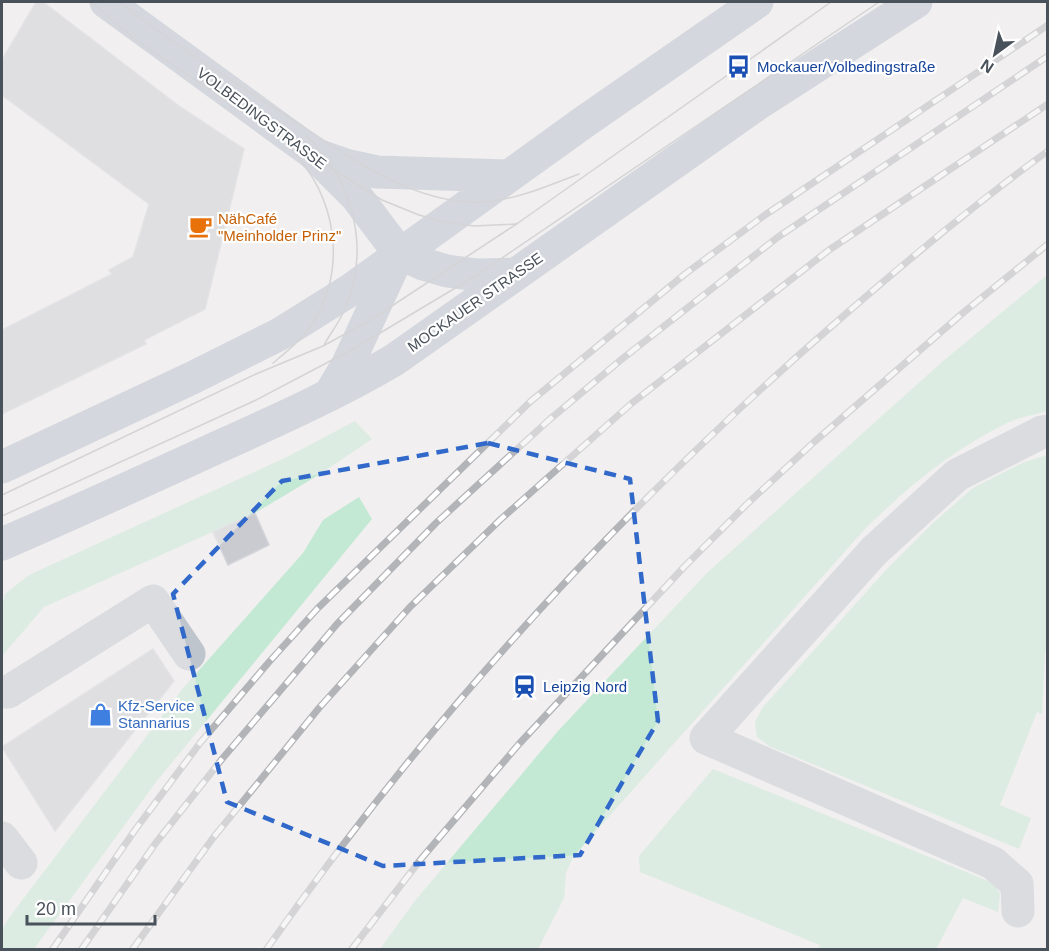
<svg xmlns="http://www.w3.org/2000/svg" width="1049" height="951" font-family="Helvetica,sans-serif">
	<style>
		.green { fill: #c3e9d4 }
		.building { fill: #c9cbd1; stroke: #d3d5d9; stroke-width: 1.5 }
		.lines { fill: none; stroke-linecap: round; stroke-linejoin: round }
		.minor { stroke: #bfc5cc; stroke-width: 33 }
		.major { stroke: #b2bcca; stroke-width: 33 }
		.tram { stroke: #b2b4b8; stroke-width: 1.5 }
		.rail-casing { stroke: #b2b4b8; stroke-width: 7 }
		.rail { stroke: #fff; stroke-width: 4.5; stroke-dasharray: 14; stroke-linecap: butt }
		.marked { fill: none; stroke: #3069ca; stroke-width: 4.5; stroke-dasharray: 12 8; stroke-linejoin: round }
		.labels { text-anchor: middle; dominant-baseline: central; stroke-width: 4.5; stroke-linejoin: round; paint-order: stroke }
		.transit-label { font-size: 15px; fill: #164399; stroke: #fff; text-anchor: start }
		.street-label { font-size: 15px; fill: #49515a; stroke: #fff }
		.food-label { font-size: 15px; fill: #c56008; stroke: #fff; text-anchor: start }
		.shop-label { font-size: 15px; fill: #366cbe; stroke: #fff; text-anchor: start }
	</style>
	<rect width="100%" height="100%" fill="#f1efef"/>
	<path class="green" d="M1047,275v136c-12,4 -28,6 -40,12 -55,27 -101,65 -144,108l-290,326 -7,16 -2,25 -26,51h-158l34,-47 144,-171 149,-158 235,-211z
		M355,421l17,18 -55,37 -62,37 -211,94 -42,49v-49l3,-13 24,-19 258,-118z
		M1047,455l1,196h-3l-3,63 -5,-2 -37,93 31,13 -12,31 -250,-103 -12,-9 -2,-15 8,-15 123,-137 47,-47 40,-35 49,-25z
		M359,497l13,22 -216,263 -122,167h-32v-19l6,-11 176,-232 119,-134 20,-33z
		M713,769l280,114 7,11 -2,18 -35,-14 -27,51h-118l2,-4 -180,-73 -1,-16z"/>
	<path class="building" d="M36,2h7l136,104 65,43 -39,160 -61,31 2,4 -144,70v-84l110,-56 -3,-4 24,-13 16,-53 -147,-109v-35z
		M255,513l14,32 -41,20 -15,-33z
		M153,649l21,32 -119,150 -53,-84z"/>
	<g class="lines">
		<path class="minor" d="M2,692h6l145,-91 36,53
			M2,838l19,25
			M1018,911l-1,-27 -24,-21 -287,-125 168,-187 83,-76 85,-43 6,-1"/>
		<path class="major" d="M106,2l207,151 43,43 43,57 24,11 24,7 30,4 38,-1
			M320,156l29,10 28,6 131,4
			M330,394l18,-30 50,-109
			M2,467l190,-89 88,-44 72,-45 232,-167 173,-120
			M2,544c72,-31 144,-64 216,-97 60,-27 120,-54 176,-87l362,-255 160,-103"/>
		<path class="tram" d="M91,2l45,38 120,81 126,79 37,15 26,7 29,4 42,-2
			M120,2c50,40 104,74 158,108 56,36 126,92 196,92 39,0 70,-15 105,-28
			M307,136c47,46 65,115 36,177 -5,11 -13,21 -19,32
			M273,363c12,-10 25,-20 34,-32 43,-56 31,-137 -19,-184
			M2,495l254,-121 67,-28 46,-25 149,-98 313,-221
			M2,516l252,-115 101,-53 122,-73 402,-273"/>
		<defs>
			<path id="rail" d="M52,950l83,-120 65,-87 69,-81 49,-54 213,-207 154,-127 80,-59 283,-190
				M81,950l74,-106 67,-85 115,-135 99,-101 113,-103 73,-61 156,-122 270,-181
				M132,950l81,-112 106,-130 91,-101 91,-88 131,-116 197,-153 219,-146
				M266,950c161,-230 355,-441 567,-625 70,-61 140,-120 215,-174
				M351,950l70,-91 98,-115 166,-178 61,-61 68,-63 150,-130 84,-68"/>
		</defs>
		<use href="#rail" class="rail-casing"/>
		<use href="#rail" class="rail"/>
	</g>
	<path d="M0 0H1049V951H0ZM488,443l142,36 28,242 -78,134 -197,11 -156,-64 -54,-208 109,-113z" fill="#f1efef" fill-opacity=".55" fill-rule="evenodd"/>
	<path class="marked" d="M488,443l142,36 28,242 -78,134 -197,11 -156,-64 -54,-208 109,-113z"/>
	<defs>
		<symbol id="bus-bare" viewBox="-9 -9 18 18"><path d="M-5-6H5V4H4V6H2V4H-2V6H-4V4H-5ZM-3.5-4V0h7V-4ZM-3.5 1.2v1.5H-2V1.2ZM2 1.2v1.5H3.5V1.2Z" fill="#1a4fb4" stroke="#fff" stroke-width="2.5" paint-order="stroke"/></symbol>
		<symbol id="cafe-bare" viewBox="-9 -9 18 18"><path d="M-5.5-4.5H6V0H3Q3 3.5 0 3.5H-2.5Q-5.5 3.5-5.5 0ZM3-3.2v2h1.7v-2ZM-6 4.5H4V6H-6Z" fill="#e8710a" stroke="#fff" stroke-width="2.5" paint-order="stroke"/></symbol>
		<symbol id="station-bare" viewBox="-9 -9 18 18"><path d="M-3-6H3Q5-6 5-4V2Q5 4 3 4L4.5 6H3L1.5 4h-3L-3 6H-4.5L-3 4Q-5 4-5 2V-4Q-5-6-3-6ZM-3.5-4v3h7v-3ZM-3.5 1v1.5H-2V1ZM2 1v1.5H3.5V1Z" fill="#1a4fb4" stroke="#fff" stroke-width="2.5" paint-order="stroke"/></symbol>
		<symbol id="shop-bare" viewBox="-9 -9 18 18"><path d="M-5-2.5h2.3a2.7 3.5 0 0 1 5.4 0H5L5.5 6h-11ZM-1.5-2.5h3a1.5 2.3 0 0 0-3 0Z" fill="#3f7fe0" stroke="#fff" stroke-width="2.5" paint-order="stroke"/></symbol>
	</defs>
	<g fill-rule="evenodd">
		<use href="#bus-bare" x="722" y="50" width="33" height="33"/>
		<use href="#cafe-bare" x="184" y="210" width="33" height="33"/>
		<use href="#station-bare" x="508" y="670" width="33" height="33"/>
		<use href="#shop-bare" x="84" y="698" width="33" height="33"/>
	</g>
	<g class="labels">
		<g class="transit-label">
			<text x="757" y="66">Mockauer/Volbedingstraße</text>
			<text x="543" y="686">Leipzig Nord</text>
		</g>
		<g class="street-label">
			<text transform="translate(262 118) rotate(37)">VOLBEDINGSTRASSE</text>
			<text transform="translate(475 302) rotate(-35)">MOCKAUER STRASSE</text>
		</g>
		<g class="food-label">
			<text x="218" y="218">NähCafé<tspan x="218" dy="17">"Meinholder Prinz"</tspan></text>
		</g>
		<g class="shop-label">
			<text x="118" y="705">Kfz-Service<tspan x="118" dy="17">Stannarius</tspan></text>
		</g>
	</g>
	<rect width="1049" height="951" fill="none" stroke="#49515a" stroke-width="6"/>
	<g transform="translate(995 54) rotate(213)" stroke="#ffffff" stroke-width="4.5" paint-order="stroke">
	<path d="M0-4.5L10 22L0 15L-10 22Z" fill="#49515a"/>
	<text y="-9" font-size="16" font-weight="bold" text-anchor="middle" fill="#49515a">N</text>
	</g>
	<path d="M27 915v9h128v-9" fill="none" stroke="#49515a" stroke-width="3"/>
	<text x="36" y="915" font-size="18" fill="#49515a" stroke="#ffffff" stroke-width="4.5" paint-order="stroke">20 m</text>
</svg>
